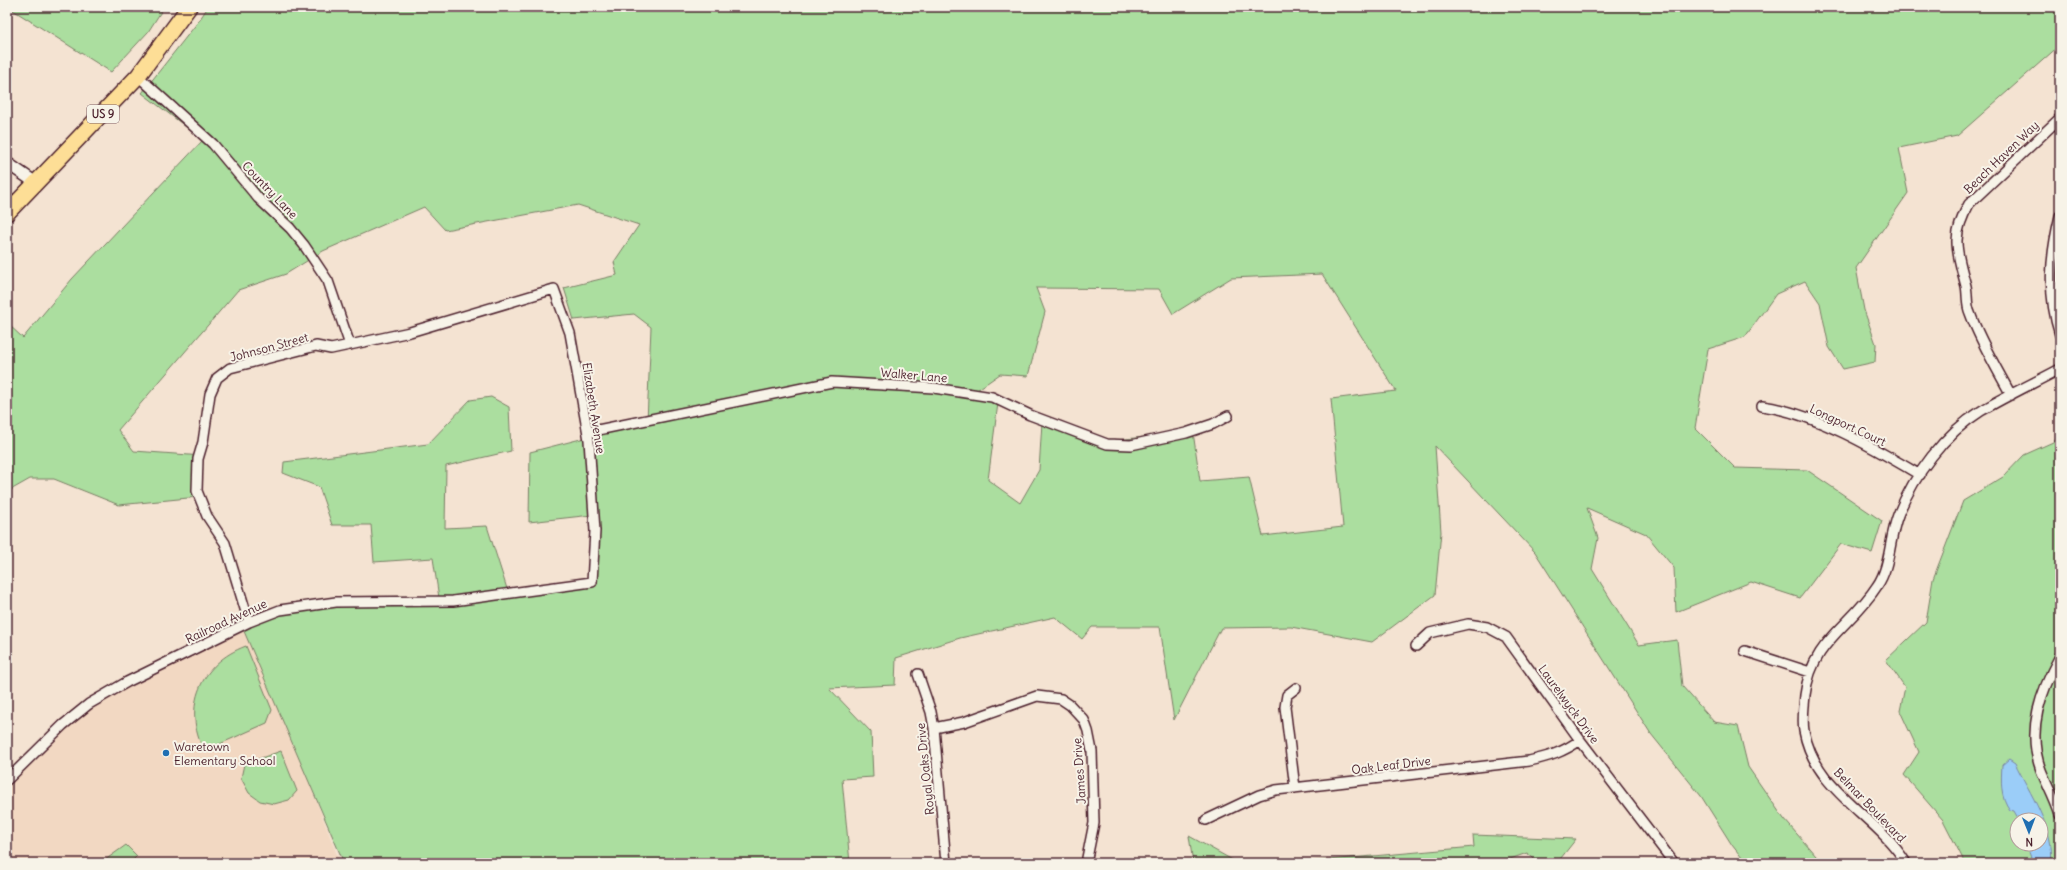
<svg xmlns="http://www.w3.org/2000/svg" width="2067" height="870" font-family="Delius,sans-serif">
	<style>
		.built { fill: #f2d8c2 }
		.green { fill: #abde9f; stroke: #7a7e65; fill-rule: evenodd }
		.water { fill: #9bcdf8; stroke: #7b87a6 }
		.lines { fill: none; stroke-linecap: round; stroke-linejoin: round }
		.minor-casing { stroke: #4a1f2b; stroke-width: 12 }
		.tertiary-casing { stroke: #4a1f2b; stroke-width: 14 }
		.trunk-casing { stroke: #4a1f2b; stroke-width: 18 }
		.minor { stroke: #f7f3e8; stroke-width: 9 }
		.tertiary { stroke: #f7f3e8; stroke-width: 11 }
		.trunk { stroke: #fdde96; stroke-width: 15 }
		.poi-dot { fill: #1f6fb2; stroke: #f7f3e8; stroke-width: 1.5 }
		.labels { text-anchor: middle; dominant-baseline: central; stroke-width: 4; stroke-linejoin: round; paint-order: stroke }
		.shield { fill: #f7f3e8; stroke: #7e5f64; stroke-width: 1 }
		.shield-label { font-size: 11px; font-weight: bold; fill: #4a1f2b }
		.street-label { font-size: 12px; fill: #4a1f2b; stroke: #f7f3e8 }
		.poi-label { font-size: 12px; fill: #4a1f2b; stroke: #f7f3e8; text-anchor: start }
	</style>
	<rect width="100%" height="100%" fill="#f4e3d2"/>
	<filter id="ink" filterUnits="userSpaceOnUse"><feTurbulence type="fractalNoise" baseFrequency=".025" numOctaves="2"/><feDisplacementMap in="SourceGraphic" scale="8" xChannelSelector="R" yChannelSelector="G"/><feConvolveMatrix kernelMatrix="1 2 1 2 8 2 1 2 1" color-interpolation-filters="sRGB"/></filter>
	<g filter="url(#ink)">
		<path class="built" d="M249,622l91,241h-333v-83l82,-76z"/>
		<path class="green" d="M8,7h156l-16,25 -37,40z
			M208,7h1852v38l-103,91 -58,12 9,45 -52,75 8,42 12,34 -1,18 -32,7 -14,-22 -9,-44 -15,-22 -29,13 -31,43 -37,12 -13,79 40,40 72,2 75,51 -10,32 -31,-9 -41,54 -49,-16 -75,30 -2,-44 -28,-34 -59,-26 11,30 -6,31 47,76 38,-5 5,46 32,36 24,4 10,41 36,52 38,44h-76l-14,-18 -31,-49 -50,-62 -116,-182 -100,-106 6,86 -6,63 -63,47 -81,-15 -70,1 -47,92 -14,-93h-68l-10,12 -27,-22 -95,21 -64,20 -1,27 -66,3 42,44 2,45 -31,2 8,84h-506l-104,-241 81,-23 118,-1 -6,-40 -59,4 -3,-37h-39l-13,-38 -36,-14 1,-11 144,-18 42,-44 21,-3 18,10 2,44 -65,15 -1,62 42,-2 21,66 85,-11 -1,-66 -63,7 1,-70 117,-30 4,-95 -17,-13 -60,6 -10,-32 53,-13 -3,-13 25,-37 -61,-20 -133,25 -21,-23 -101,44 -37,23 -48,16 -120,140 16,21 69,5 -5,41 -79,8 -65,-26h-24l-23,13v-169l16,15 49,-59 131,-139 -61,-47 56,-71zM1322,274l74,117 -65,8 12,128 -80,9 -14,-59 -49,4 -7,-49 -87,9 -64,-19 -3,48 -19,33 -32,-23 10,-77 -21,-13 23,-16 28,2 17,-64 -9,-24 123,1 14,25 58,-36z
			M2060,433v430h-95l-22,-43 -39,-45 15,-23 -19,-41 5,-24 -19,-27 40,-38 7,-43 30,-78 40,-24 21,-22 29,-13zM2017,820h24v24h-24z
			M246,646l26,64 -5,13 -63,28c-22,-44 -4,-88 42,-105z
			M281,751l16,40 -8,9 -15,4 -14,-3 -11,-8 -8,-15 3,-14z
			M1473,835l103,4 -19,24h-18l-12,-10 -28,10h-205l180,-16z
			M1189,836l49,27h-45z
			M126,845l11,11 -7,7h-29z"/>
		<path class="water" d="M2009,759l6,4c14,29 41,68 36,100h-18l-7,-19h15v-24h-22l-5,-9 -4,-1c-10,-13 -9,-29 -8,-45z"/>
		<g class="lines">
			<defs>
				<path id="minor" d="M138,76l75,68 45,54 32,30 14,17 24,36 22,64
					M2060,216c-10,41 -13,78 0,119
					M2011,395c-14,-26 -31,-54 -41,-82 -4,-8 -2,-18 -4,-27 -9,-35 -16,-48 3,-82l91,-86
					M1762,406c53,7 112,42 158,69
					M588,432l244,-50 102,6 58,9 38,18 77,29 24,1 55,-12 27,-9 15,-8
					M1416,646l14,-13 38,-9 19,3 19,10 74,103 94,123
					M1745,651l65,21
					M2060,656c-19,35 -34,74 -19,114 6,15 14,29 19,45
					M918,674l13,38 3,16 12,135
					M934,728l30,-6 73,-26 24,3 9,6 14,15 4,11 4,20 2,72 -8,40
					M7,780l56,-55 26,-21 38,-22 122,-60 31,-12 56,-8 117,-1 139,-19 3,-51 -6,-91 -19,-107 -16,-44 -144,43 -79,17 -15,-3 -86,22 -13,10 -7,16 -7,48 -5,17 -1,32 10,25 18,27 24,79
					M1295,788l-10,-81 2,-12 9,-7
					M1206,820l53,-25 17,-5 253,-29c19,-4 35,-9 51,-21
					M1906,863c-30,-49 -90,-70 -102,-132 -2,-11 0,-24 1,-36 7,-55 45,-67 72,-109 14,-20 12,-48 21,-71 16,-40 46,-81 83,-104 25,-15 53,-28 79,-42"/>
				<path id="tertiary" d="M7,163l29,20"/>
				<path id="trunk" d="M7,213l131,-137 51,-69"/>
			</defs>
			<use href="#minor" class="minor-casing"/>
			<use href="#tertiary" class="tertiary-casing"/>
			<use href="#trunk" class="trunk-casing"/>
			<use href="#minor" class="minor"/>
			<use href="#tertiary" class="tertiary"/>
			<use href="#trunk" class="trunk"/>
		</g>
	</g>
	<circle class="poi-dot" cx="166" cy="753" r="4"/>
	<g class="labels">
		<rect class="shield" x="87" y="105" width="32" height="18" rx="3"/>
		<g class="shield-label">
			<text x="103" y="114">US 9</text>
		</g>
		<g class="street-label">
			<text transform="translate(2001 157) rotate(-44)">Beach Haven Way</text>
			<text transform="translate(270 190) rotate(46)">Country Lane</text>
			<text transform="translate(269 347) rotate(-15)">Johnson Street</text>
			<text transform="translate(914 375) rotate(5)">Walker Lane</text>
			<text transform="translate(594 408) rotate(81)">Elizabeth Avenue</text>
			<text transform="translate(1848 425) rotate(25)">Longport Court</text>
			<text transform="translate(226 621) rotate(-25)">Railroad Avenue</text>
			<text transform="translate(1569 704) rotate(54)">Laurelwyck Drive</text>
			<text transform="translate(1391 765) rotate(-7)">Oak Leaf Drive</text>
			<text transform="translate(925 769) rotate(-96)">Royal Oaks Drive</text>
			<text transform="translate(1079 771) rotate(-94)">James Drive</text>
			<text transform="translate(1870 805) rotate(46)">Belmar Boulevard</text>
		</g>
		<g class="poi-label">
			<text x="174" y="746">Waretown<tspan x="174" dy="14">Elementary School</tspan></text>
		</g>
	</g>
	<rect width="2067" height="870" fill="none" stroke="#f7f3e8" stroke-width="24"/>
	<rect x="12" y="12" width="2043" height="846" fill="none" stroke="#4a1f2b" stroke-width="1.5" filter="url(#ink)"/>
	<g transform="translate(2029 832) rotate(179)"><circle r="19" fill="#f7f3e8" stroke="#b29e9c"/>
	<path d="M0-3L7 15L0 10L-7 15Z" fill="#1f6fb2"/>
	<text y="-6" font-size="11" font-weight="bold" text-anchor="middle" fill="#4a1f2b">N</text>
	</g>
</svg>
